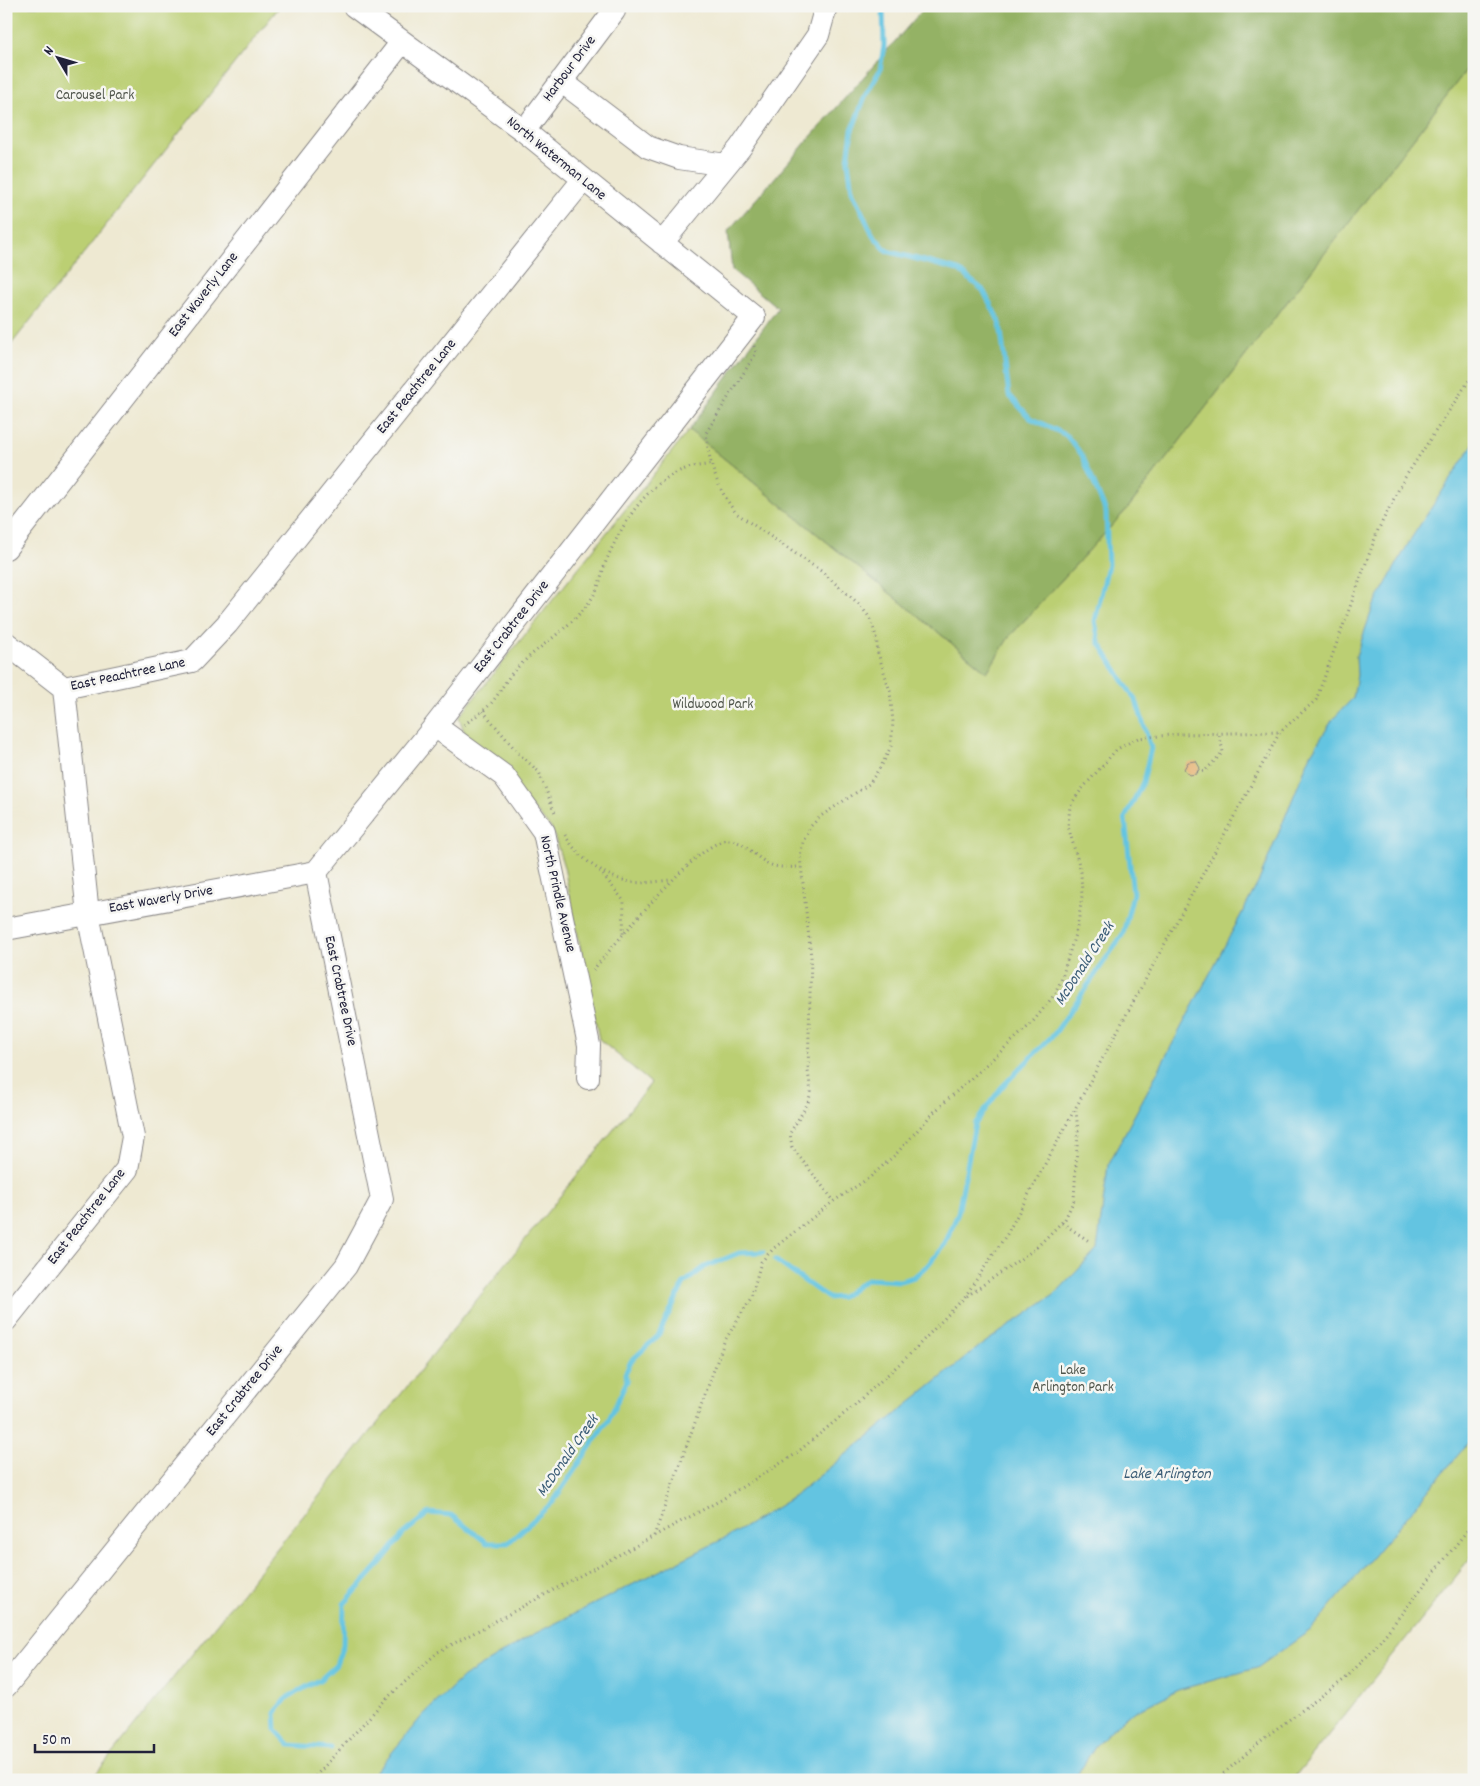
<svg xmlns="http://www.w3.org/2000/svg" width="1480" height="1786" font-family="Dekko,sans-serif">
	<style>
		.green { fill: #bbcf73; stroke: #6e7857 }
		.forest { fill: #94b265; stroke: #5b6a50 }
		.water { fill: #63c4e1; stroke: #42738e }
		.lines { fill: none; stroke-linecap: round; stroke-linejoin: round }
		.stream { stroke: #63c4e1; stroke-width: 5 }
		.building { fill: #e4ac67 }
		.minor-casing { stroke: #888686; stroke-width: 24 }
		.path { stroke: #888686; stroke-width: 3; stroke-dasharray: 1 4; stroke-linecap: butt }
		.minor { stroke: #fff; stroke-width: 22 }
		.labels { text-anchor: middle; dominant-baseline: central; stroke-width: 5; stroke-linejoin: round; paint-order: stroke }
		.street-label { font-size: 15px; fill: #22223b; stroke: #f6f6f2 }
		.park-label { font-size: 15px; fill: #50564c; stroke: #f6f6f2 }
		.water-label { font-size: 16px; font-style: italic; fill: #395b75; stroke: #f6f6f2 }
	</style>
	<rect width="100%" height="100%" fill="#f6f6f2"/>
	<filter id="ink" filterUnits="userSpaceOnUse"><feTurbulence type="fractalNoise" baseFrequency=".02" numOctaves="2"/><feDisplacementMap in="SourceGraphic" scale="10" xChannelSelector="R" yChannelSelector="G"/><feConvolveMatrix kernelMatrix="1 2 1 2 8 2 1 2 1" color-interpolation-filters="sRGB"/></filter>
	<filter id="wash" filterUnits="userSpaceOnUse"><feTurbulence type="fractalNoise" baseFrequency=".0096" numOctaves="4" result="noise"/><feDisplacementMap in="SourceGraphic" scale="20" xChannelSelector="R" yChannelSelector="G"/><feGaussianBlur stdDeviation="1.12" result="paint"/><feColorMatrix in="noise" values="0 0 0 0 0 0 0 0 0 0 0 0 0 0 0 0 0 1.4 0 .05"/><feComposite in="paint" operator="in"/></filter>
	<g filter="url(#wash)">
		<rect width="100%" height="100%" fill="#eee9d2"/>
		<path class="green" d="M6,6h274l-274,345z
			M1474,60v1494l-182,226h-1201l560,-697 -52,-44 -35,-172 -12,-38 -86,-92 -7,-20 230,-287 298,242 22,-35 119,-129z"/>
		<path class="forest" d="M926,6h548v54l-346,448 -119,129 -22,35 -298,-242 89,-122 -46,-38 -4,-39z"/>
		<path class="water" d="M1474,443v993l-162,193 -55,39 -79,22 -52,26 -31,30 -21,34h-705l54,-65 40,-38 69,-42 203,-102 57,-35 188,-152 74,-51 43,-45 11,-85 150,-282 53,-129 22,-35 20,-21 4,-23 -1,-19 17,-49 39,-70z"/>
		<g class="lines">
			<path class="stream" d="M775,1260l53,38 14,-1 25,-18 33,2 14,-4 13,-11 18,-22 13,-31 17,-89 26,-36 54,-55 68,-99 10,-40 -8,-76 18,-36 8,-34 -14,-45 -38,-61 -4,-21 13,-56 -2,-53 -24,-57 -16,-20 -36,-17 -21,-23 -9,-72 -17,-33 -25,-20 -71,-19 -14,-16 -21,-44 -4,-30 4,-31 14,-36 14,-24 4,-24 -1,-40
				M331,1748l-41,-3 -14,-15 -1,-17 13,-16 33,-18 15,-14 7,-20 1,-41 35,-39 25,-32 25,-20 22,2 36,28h21l45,-41 56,-83 18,-38 -2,-7 6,-13 27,-25 26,-53 21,-16 34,-14 24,-1"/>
		</g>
		<g id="blocks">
			<path class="building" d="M1196,761l4,7 -4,6 -7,1 -5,-6 4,-7z"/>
		</g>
	</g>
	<g filter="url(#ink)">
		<use href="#blocks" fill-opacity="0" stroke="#888686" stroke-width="1"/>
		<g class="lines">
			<defs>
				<path id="minor" d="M561,81l87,66 31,11 47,7
					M524,131l90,-120 -1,-5
					M662,243l78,-95 78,-113 8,-29
					M6,548l396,-506
					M6,643l58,45
					M435,726l69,50 40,56 45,213 -1,33
					M6,929l310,-57
					M6,1320l121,-151 6,-32 -45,-223 -24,-226 128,-27 35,-37 356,-444
					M6,1686l340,-420 36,-67 -66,-327 119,-146 319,-409 -230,-186 -170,-125"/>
			</defs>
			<use href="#minor" class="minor-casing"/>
			<path class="path" d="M754,346l2,7 -50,80c3,31 11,55 30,80l85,58 38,33 11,14 6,18 2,17 12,38 3,31 -2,24 -8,17 -14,21 -48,32 -11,11 -7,15 -3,14 11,101 -3,114 3,21 -3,11 -18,30 2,14 42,54
				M483,711l36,43 20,18 16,41
				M464,725c10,-8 21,-14 29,-24 8,-10 13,-22 22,-31 24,-25 55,-41 75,-69 12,-17 10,-26 17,-42 15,-35 40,-77 78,-90 8,-3 17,-3 26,-5
				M1197,772l8,-1 18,-19 -4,-19
				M565,835c14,24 39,42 66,47 13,2 28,-1 40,-2
				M600,871l24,30 -1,35
				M593,970c21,-24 108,-133 136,-130 15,1 25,16 38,23 11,6 23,4 34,4
				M1062,1223l27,18
				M967,1296l68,-47 30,-30 9,-19 4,-69 -2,-20
				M654,1536l70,-194 27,-44 10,-36 13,-14 60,-47 35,-23 26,-23 39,-43 97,-88 21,-26 9,-17 17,-57 4,-28 -1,-24 -13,-46 2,-20 11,-16 36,-41 21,-11 43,-4 99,-2
				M312,1780l73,-80 53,-48 283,-152 73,-45 56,-46 57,-52 57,-59 43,-64 273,-502 36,-32 62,-170 26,-51 70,-106
				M1216,1780l52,-45 77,-56 28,-29 101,-128"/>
			<use href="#minor" class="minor"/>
		</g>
	</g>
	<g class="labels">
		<g class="street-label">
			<text transform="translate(570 69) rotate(-53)">Harbour Drive</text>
			<text transform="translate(556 159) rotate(39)">North Waterman Lane</text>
			<text transform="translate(204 295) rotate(-52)">East Waverly Lane</text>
			<text transform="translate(417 387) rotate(-51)">East Peachtree Lane</text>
			<text transform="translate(512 627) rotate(-52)">East Crabtree Drive</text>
			<text transform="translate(128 675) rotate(-12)">East Peachtree Lane</text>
			<text transform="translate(557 894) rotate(77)">North Prindle Avenue</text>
			<text transform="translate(161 900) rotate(-10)">East Waverly Drive</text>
			<text transform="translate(340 991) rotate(78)">East Crabtree Drive</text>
			<text transform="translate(87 1217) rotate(-52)">East Peachtree Lane</text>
			<text transform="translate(245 1391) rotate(-51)">East Crabtree Drive</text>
		</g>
		<g class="park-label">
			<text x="95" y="96">Carousel Park</text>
			<text x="713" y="705">Wildwood Park</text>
			<text x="1073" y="1371">Lake<tspan x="1073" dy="17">Arlington Park</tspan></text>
		</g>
		<g class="water-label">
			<text transform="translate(1085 964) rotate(-57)">McDonald Creek</text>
			<text transform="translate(568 1456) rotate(-55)">McDonald Creek</text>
			<text x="1167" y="1474">Lake Arlington</text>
		</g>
	</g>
	<rect width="1480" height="1786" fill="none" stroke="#f6f6f2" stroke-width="25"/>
	<g transform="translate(58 58) rotate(308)" stroke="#f6f6f2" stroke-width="4" paint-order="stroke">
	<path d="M0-4L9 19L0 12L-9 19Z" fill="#22223b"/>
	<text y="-8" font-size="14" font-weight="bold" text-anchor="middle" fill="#22223b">N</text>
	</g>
	<path d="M35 1744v8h119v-8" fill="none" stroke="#22223b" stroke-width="2.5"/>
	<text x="42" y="1744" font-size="15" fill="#22223b" stroke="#f6f6f2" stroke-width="4" paint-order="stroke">50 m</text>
</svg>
